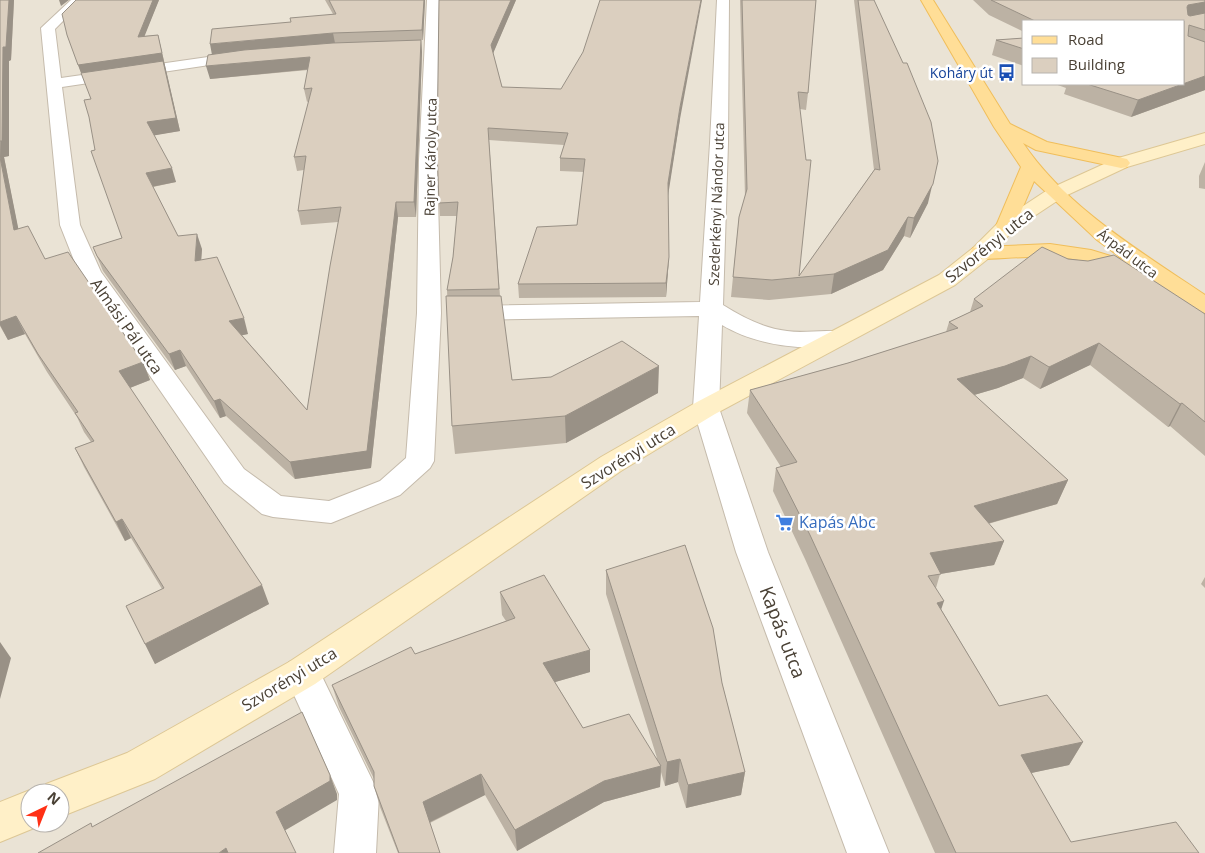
<svg xmlns="http://www.w3.org/2000/svg" width="1205" height="853" font-family="'Open Sans',sans-serif">
	<style>
		.residential { fill: #eae3d5; fill-rule: evenodd }
		.lines { fill: none; stroke-linecap: round; stroke-linejoin: round }
		.street-casing { stroke: #c5bbac; stroke-width: 2 }
		.secondary-casing { stroke: #ddc795; stroke-width: 2 }
		.primary-casing { stroke: #f0be5b; stroke-width: 2 }
		.street { fill: #fff; fill-rule: evenodd }
		.secondary { fill: #fff0c8; fill-rule: evenodd }
		.primary { fill: #ffde97; fill-rule: evenodd }
		.wall { fill: #bcb2a4 }
		.shaded-wall { fill: #999186 }
		.building { fill: #dbcfbf; stroke: #999186 }
		.labels { text-anchor: middle; dominant-baseline: central; stroke-width: 5; stroke-linejoin: round; paint-order: stroke }
		.far-transit-label { font-size: 14px; fill: #164399; stroke: #fff; text-anchor: end }
		.far-street-label { font-size: 14px; fill: #4a4135; stroke: #fff }
		.street-label { font-size: 16px; fill: #4a4135; stroke: #fff }
		.shop-label { font-size: 16px; fill: #366cbe; stroke: #fff; text-anchor: start }
		.near-street-label { font-size: 19px; fill: #4a4135; stroke: #fff }
	</style>
	<rect width="100%" height="100%" fill="#f5f1e7"/>
	<path class="residential" d="M0,0h1205v853h-1205zM1024,21h160v63h-160zM30,793h30v30h-30z"/>
	<g class="lines">
		<defs>
			<path id="street" d="M71,0h13l-29,29 6,49 182,-26 5,1 2,3 -2,3 -5,1 -181,27 18,138 21,47 143,197 37,27 48,5 51,-20 26,-23 11,-145 2,-153 8,-160h12l-2,160 4,153 -7,148 -4,7 -30,27 -69,28 -58,-6 -11,-3 -38,-31 -145,-210 -19,-48 -19,-197z
				M717,0h12l-1,143 -5,162c21,13 40,23 64,26 20,3 39,-3 59,2l3,5 -3,5c-38,10 -91,2 -124,-18l-3,83 49,144 121,301h-42l-111,-301 -43,-144 6,-92 -233,4 -8,-2 -4,-5 4,-5 8,-2 234,-4 10,-159z
				M302,658l13,4 64,132 -3,59h-42l5,-59 -55,-121 5,-11z"/>
			<path id="secondary" d="M1205,133v11l-78,23 -64,30 -50,33 -24,28 -34,27 -240,129 -94,57 -306,213 -160,95 -95,38v-24h-18l4,-9 81,-31 162,-91 312,-205 96,-55 242,-127 34,-27 26,-26 50,-33 66,-30z
				M30,790l7,3h-7v30l14,1 -44,18v-40z"/>
			<path id="primary" d="M921,0h12l77,124 37,18 80,17 3,4 -3,4 -6,1 -85,-18 -13,-7c45,66 117,108 182,152v18l-8,-2 -54,-38c-12,9 -41,-7 -55,-11 -35,-9 -71,-4 -107,-3l-8,-1 -3,-5 3,-5 8,-1 69,-3 41,6 33,10 -27,-20 -63,-59 -21,49 -7,2 -7,-2 -3,-4 25,-59 -27,-40z"/>
		</defs>
		<use href="#street" class="street-casing"/>
		<use href="#secondary" class="secondary-casing"/>
		<use href="#primary" class="primary-casing"/>
		<use href="#street" class="street"/>
		<use href="#secondary" class="secondary"/>
		<use href="#primary" class="primary"/>
	</g>
	<path class="wall" d="M0,0h14l-3,60 -2,1v95l-5,1 14,72 27,30 98,103 7,18 -20,8 139,216 -114,60 -29,-58 36,-17 -31,-51 -6,3 -41,-74 -9,-19 16,-6 -7,-10 -7,-15 -30,-45 -22,-38 -17,6 -8,-14z
		M76,0h83l-15,36 14,-1 22,96 -26,4 22,47 -23,5 25,49 24,13 -1,11 47,74 -6,1 65,75 31,-188 -37,3 -3,-14 6,-41 -7,1 -3,-14 15,-56 -2,1 -3,-13 4,-19 -98,9 2,-25 79,-32 42,-8 -8,-14h100l-2,40h-2l1,12 -6,165h-18l-27,251 -76,11 -69,-63 -6,2 -34,-52 -11,4 -72,-99 -10,-24 29,-9 -27,-88 -4,-51 -24,-64z
		M439,0h77l-23,53 9,34 178,32 -12,73 1,65 -3,40 -147,1 -1,-14 59,-59 7,-53 -24,-1v-13l4,-13 -75,-5 11,156 12,84 146,13 -92,50 -111,11 -3,-28 -5,-136 6,-33 4,-41h-17l-1,-13z
		M740,0h76l-8,93 -2,17 -6,-1 -1,167 75,-106 -20,-170h20l54,203 -18,35 -6,-2 -21,34 -52,24 -62,6 -38,-3 8,-80 6,-20z
		M973,0h232v90l-74,27 -67,-23 2,-6 -11,-4h129v-63h-160v11l-35,-17z
		M1024,38v28l-32,-11 4,-15z
		M1205,162v27l-6,-1v-12z
		M1068,259l137,55v142l-35,-30 -2,1 -78,-62 -50,24 -17,-11 -25,10 -24,7 94,85 -11,24 -69,20 16,17 -10,24 -54,9 -4,14 5,21 58,97 84,36 -14,23 -38,8 40,69 128,11h-264l-130,-294 -32,-68 3,-23 5,-1 -34,-54 3,-23 98,-27 98,-31 3,-10 21,-10 4,-13z
		M606,570l116,113 23,89 -4,23 -55,13 -8,-26 -13,4 -4,-14 -1,15 -56,15 -87,49 -32,-56 -55,28 10,30h-42l-18,-46 -6,-21v-7l-35,-72 -7,-22 174,-64 -4,-6 -2,-23 90,80 -35,10 28,46 74,30 -51,-164z
		M1205,577v11l-4,-4z"/>
	<path class="shaded-wall" d="M9,0h5l-3,60 -2,1v95l-5,1 18,90 -8,-17 -14,-73 3,-110z
		M59,0h10l-8,6z
		M153,0h6l-18,45 -3,-8z
		M424,0h1l-2,40 -1,-10z
		M511,0h5l-24,56 -1,-11z
		M701,0h1l-22,119 -12,77v-13l12,-76z
		M1205,2v12l-24,7 7,-16z
		M333,33l2,10 -123,12 -2,-11z
		M158,35l22,96 -29,5 -70,-63 -3,-8z
		M421,40l1,12 -6,165 -2,-15z
		M310,57l2,12 -102,10 -4,-13z
		M1205,76v14l-74,27 7,-17z
		M938,161l-10,42 -18,35 4,-20z
		M172,168l4,14 -25,5 -5,-14z
		M396,202l2,15 -27,251 -76,11 -5,-17z
		M908,217l-4,19 -21,34 -52,24 3,-20z
		M197,234l5,15 -2,28 -5,-16z
		M669,257l-1,14 -2,26v-14z
		M16,316l9,18 -17,6 -8,-15v-3z
		M244,318l4,16 -14,3 -5,-16z
		M1099,343l-9,22 -50,24 9,-22z
		M180,350l6,16 -11,4 -6,-16z
		M1031,356l-8,22 -25,10 -48,14 7,-23z
		M143,362l7,18 -23,9 -8,-18z
		M659,366l-1,27 -92,50 -1,-27z
		M220,399l6,17 -6,2 -6,-17z
		M1182,403l-12,23 -2,1 12,-23z
		M1068,480l-11,24 -92,26 9,-24z
		M122,519l9,19 -6,3 -9,-19z
		M1004,541l-10,24 -54,9 -10,-21z
		M262,585l7,19 -114,60 -10,-20z
		M944,601l-8,24 1,-22z
		M0,642l11,16 -11,41z
		M590,650v22l-45,13 -2,-22z
		M1083,742l-14,23 -61,13 13,-23z
		M680,759l-2,23 -13,4 2,-24z
		M661,766l-1,21 -56,15 -87,49 -2,-21 89,-49z
		M745,772l-4,23 -55,13 2,-23z
		M481,774l4,21 -57,28 -5,-21z
		M330,775l7,19v6l-53,31 -8,-19z
		M226,848l3,5h-10z"/>
	<path class="building" d="M0,0h9l-3,47h-3l-1,94h-2z
		M76,0h77l-15,37 20,-2 4,18 -84,12 -11,-30 -5,-21z
		M329,0h95l-2,30 -89,3 -123,11 2,-15 79,-7 -1,-4 46,-4z
		M439,0h72l-20,45 11,42 59,2 22,-37 17,-52h101l-21,107 -12,76 1,74 -3,26 -148,1 19,-57 40,-2 8,-66 -25,-1 8,-25 -80,-5 11,161 -52,1 6,-33 5,-55 -19,1 -2,-55z
		M742,0h74l-8,93 -10,-1 8,68h5l-12,116 76,-107 5,1 -22,-170h16l29,63h4l24,59 7,39 -5,23 -19,34 -6,-1 -20,33 -54,24 -62,6 -39,-3 6,-60 8,-28z
		M991,0h214v2l-17,3 -1,2 1,8 2,1 15,-3v17l-16,-5 -1,11 17,6v34l-67,24 -51,-16h97v-63h-149z
		M1024,38v11l-28,-9z
		M421,40l-7,162h-18l-29,249 -77,11 -70,-63 -6,2 -34,-51 -11,4 -72,-98 -4,-9 29,-9 -31,-87 4,-1 -6,-33 -5,-17 7,-1 -10,-26 82,-12 13,57 -29,4 25,46 -26,5 32,63 19,-2 -2,27 22,-4 27,61 -15,3 78,89 23,-144 11,-59 -43,4 8,-55 -12,1 18,-69 -8,1 6,-32 -104,9 2,-11 36,-5 89,-7z
		M0,157l14,73 14,-4 17,33 23,-7 75,110 -24,9 143,214 -117,59 -19,-38 38,-18 -42,-69 -6,3 -41,-74 19,-7 -19,-28 3,-1 -40,-58 -22,-38 -16,6z
		M1042,247l26,12 20,2 26,-6 91,59v108l-23,-19 -2,1 -81,-61 -50,24 -18,-11 -26,10 -48,13 111,101 -94,26 30,35 -74,12 11,21 -13,2 16,25 -7,2 62,103 48,-11 36,47 -62,13 50,87 105,-20 23,31h-243l-146,-318 -34,-67 21,-6 -47,-72 98,-27 110,-35 -9,-6 34,-16 -9,-7z
		M446,296h55l11,84 39,-3 71,-36 37,25 -94,50 -113,10z
		M685,545l28,83 9,55 23,89 -57,13 -8,-26 -13,3 -61,-192z
		M544,575l46,75 -47,13 40,65 46,-14 32,52 -57,15 -89,49 -34,-56 -58,28 17,51h-41l-25,-67v-14l-42,-87 79,-38 4,7 100,-36 -15,-26z
		M302,712l28,63v6l-54,31 20,41h-68l-2,-5 -7,5h-181l53,-30 1,4z"/>
	<defs>
		<symbol id="bus-bare" viewBox="-9 -9 18 18"><path d="M-5-6H5V4H4V6H2V4H-2V6H-4V4H-5ZM-3.5-4V0h7V-4ZM-3.5 1.2v1.5H-2V1.2ZM2 1.2v1.5H3.5V1.2Z" fill="#1a4fb4" stroke="#fff" stroke-width="2.5" paint-order="stroke"/></symbol>
		<symbol id="supermarket-bare" viewBox="-9 -9 18 18"><path d="M-6-5.5h2.5l.6 2H6L4.5 2H-2.5L-4.4-4H-6ZM-1.5 3.2a1.3 1.3 0 1 0 .1 0ZM3 3.2a1.3 1.3 0 1 0 .1 0Z" fill="#3f7fe0" stroke="#fff" stroke-width="2.5" paint-order="stroke"/></symbol>
	</defs>
	<g fill-rule="evenodd">
		<use href="#bus-bare" x="994" y="60" width="25" height="25"/>
		<use href="#supermarket-bare" x="772" y="510" width="25" height="25"/>
	</g>
	<g class="labels">
		<g class="far-transit-label">
			<text x="993" y="72">Koháry út</text>
		</g>
		<g class="far-street-label">
			<text transform="translate(430 157) rotate(-89)">Rajner Károly utca</text>
			<text transform="translate(716 204) rotate(-88)">Szederkényi Nándor utca</text>
			<text transform="translate(1128 253) rotate(37)">Árpád utca</text>
		</g>
		<g class="street-label">
			<text transform="translate(989 245) rotate(-39)">Szvorényi utca</text>
			<text transform="translate(127 326) rotate(55)">Almási Pál utca</text>
			<text transform="translate(628 456) rotate(-32)">Szvorényi utca</text>
			<text transform="translate(289 679) rotate(-31)">Szvorényi utca</text>
		</g>
		<g class="shop-label">
			<text x="799" y="522">Kapás Abc</text>
		</g>
		<g class="near-street-label">
			<text transform="translate(783 632) rotate(69)">Kapás utca</text>
		</g>
	</g>
	<rect x="1022" y="20" width="162" height="65" fill="#ffffff" stroke="#b7b3ae"/>
	<rect x="1032" y="36" width="25" height="8" fill="#ffde97" stroke="#b7b3ae"/>
	<text x="1068" y="45" font-size="15" fill="#4a4135">Road</text>
	<rect x="1032" y="58" width="25" height="15" fill="#dbcfbf" stroke="#b7b3ae"/>
	<text x="1068" y="70" font-size="15" fill="#4a4135">Building</text>
	<g transform="translate(45 808) rotate(43)"><circle r="24" fill="#ffffff" stroke="#b7b3ae"/>
	<path d="M0-4L9 19L0 12L-9 19Z" fill="#ff3015"/>
	<text y="-8" font-size="14" font-weight="bold" text-anchor="middle" fill="#4a4135">N</text>
	</g>
</svg>
